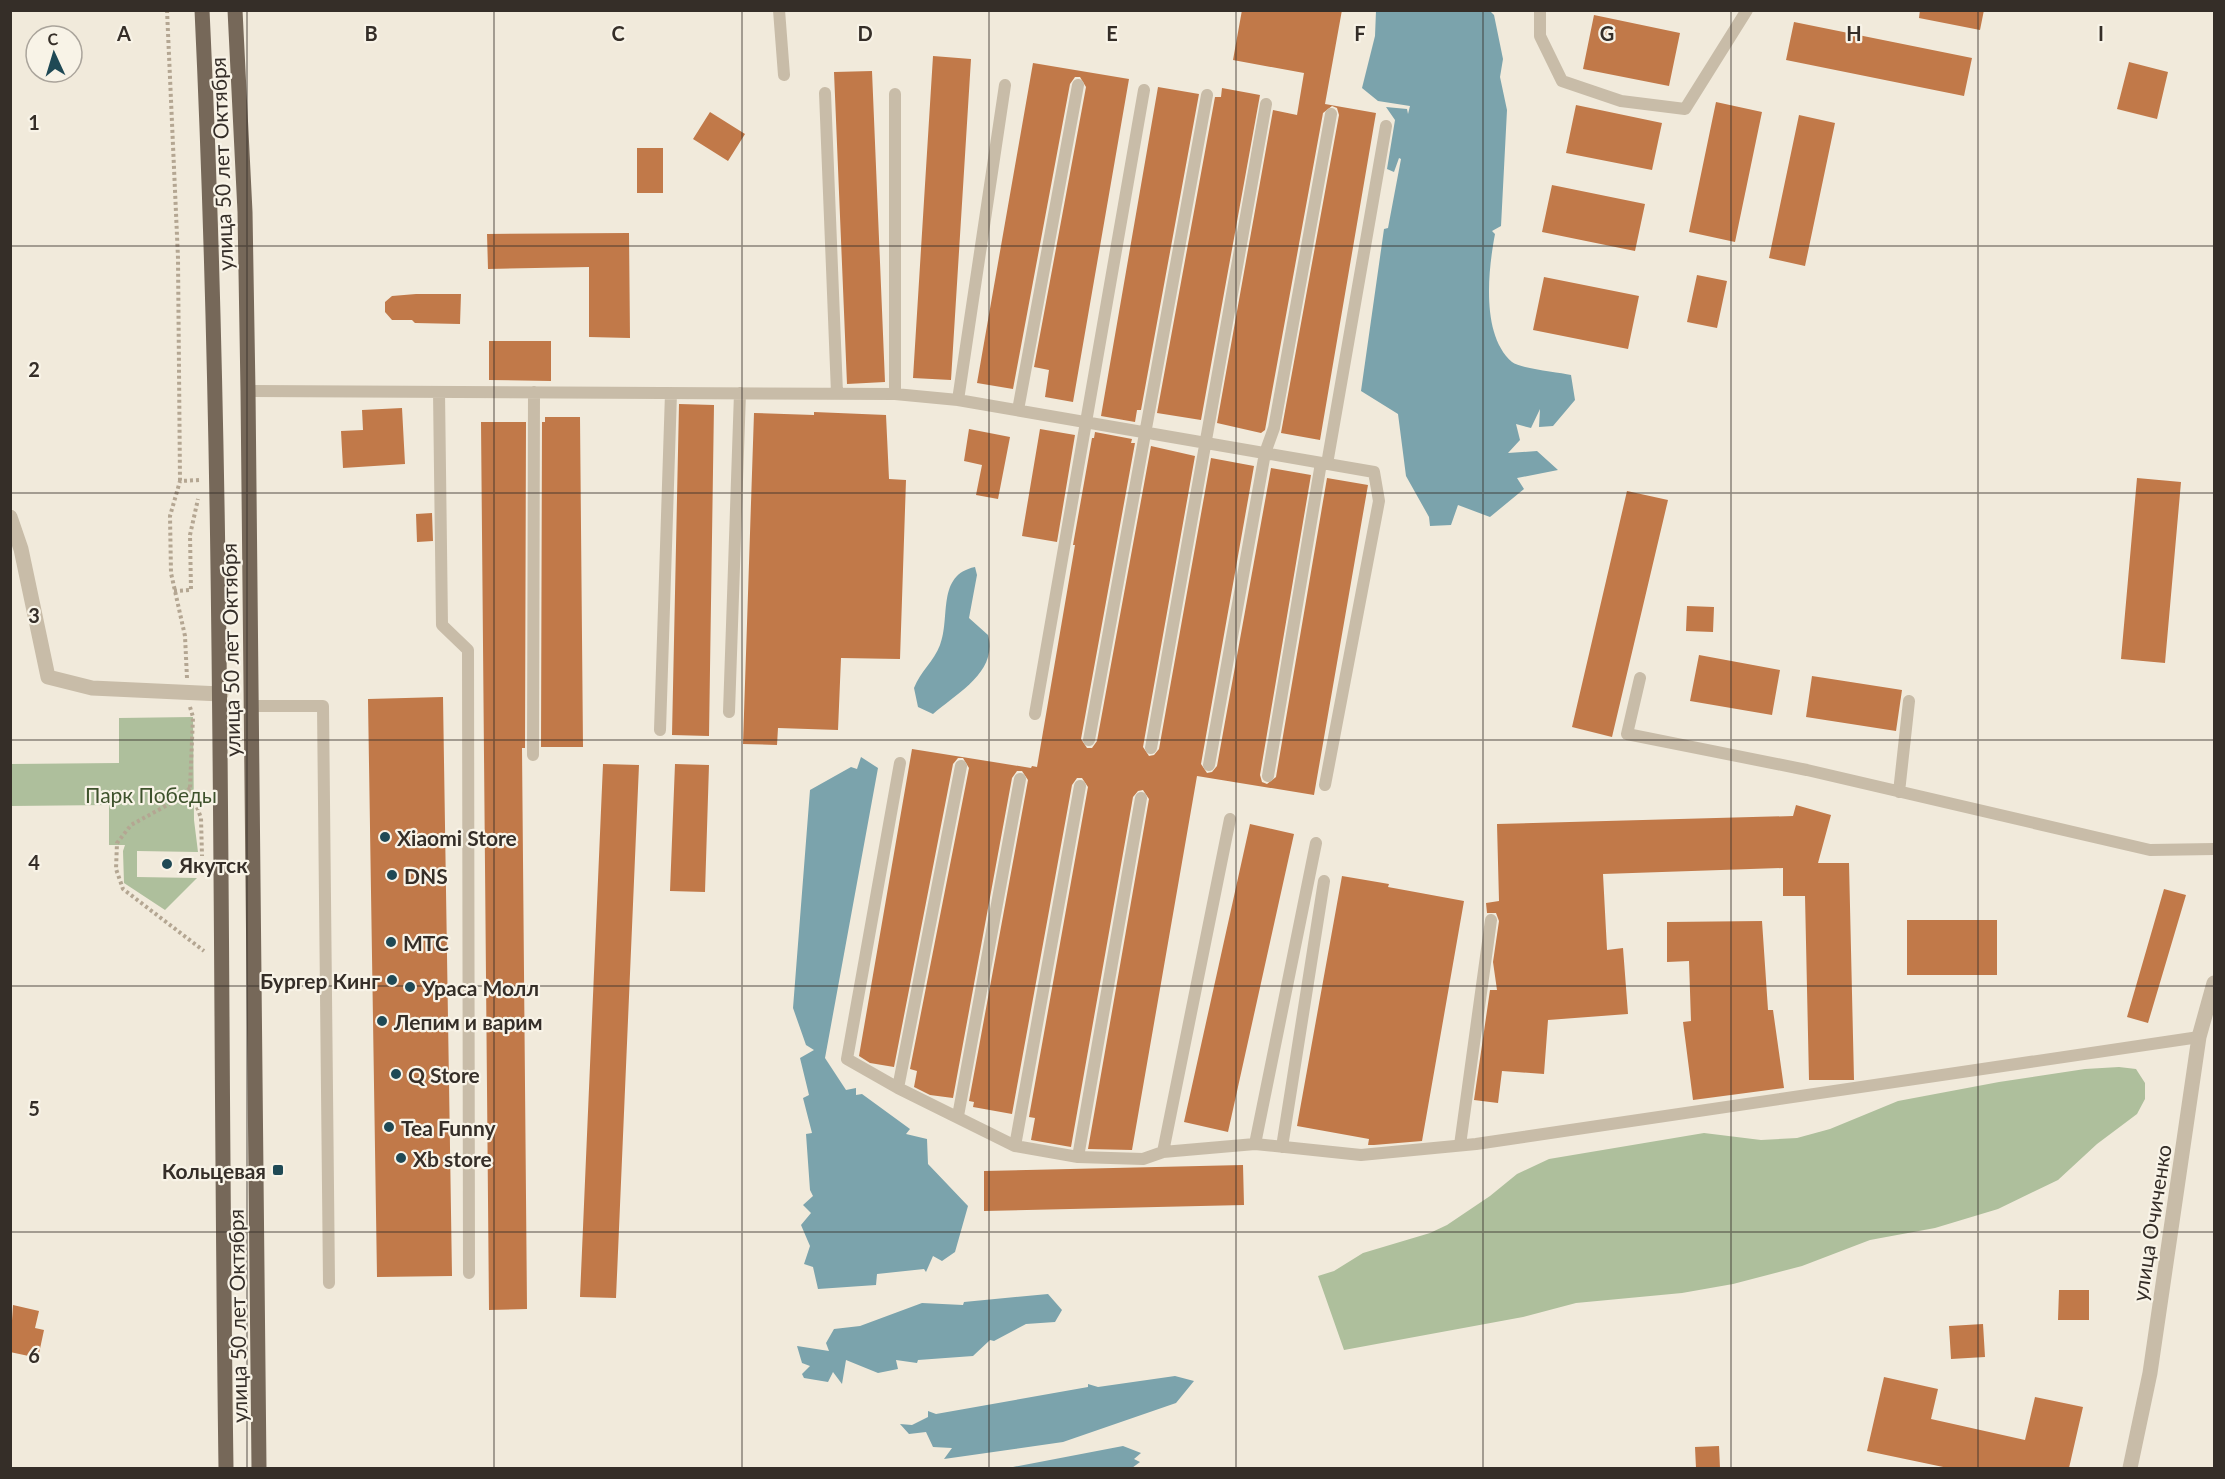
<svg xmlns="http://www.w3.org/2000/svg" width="2225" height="1479" font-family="Lato,sans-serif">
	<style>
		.green { fill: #aebf9c }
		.water { fill: #7ba3ac }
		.building { fill: #c17949 }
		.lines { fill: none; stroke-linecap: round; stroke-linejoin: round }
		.path { stroke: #b4a692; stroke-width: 4; stroke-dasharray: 3 3; stroke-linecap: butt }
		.service { stroke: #c8bca8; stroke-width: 12 }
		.minor { stroke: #c8bca8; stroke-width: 15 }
		.tertiary { stroke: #c8bca8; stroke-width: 15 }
		.primary { stroke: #766859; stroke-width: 15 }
		.grid { fill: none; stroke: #352e28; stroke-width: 1.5; stroke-opacity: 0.55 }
		.poi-dot { fill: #1f4955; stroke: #f8f3e7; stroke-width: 2 }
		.labels { text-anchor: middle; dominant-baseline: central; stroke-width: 4.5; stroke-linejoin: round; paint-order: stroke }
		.street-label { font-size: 21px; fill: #352e28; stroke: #f8f3e7 }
		.park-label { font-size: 21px; fill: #3e522c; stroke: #f8f3e7 }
		.poi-label { font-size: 21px; font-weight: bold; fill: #352e28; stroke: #f8f3e7; text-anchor: start }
		.grid-label { font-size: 20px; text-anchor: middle; font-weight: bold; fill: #352e28; stroke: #f8f3e7; stroke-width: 4.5; stroke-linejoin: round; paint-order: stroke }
	</style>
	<rect width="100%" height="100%" fill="#f1eadb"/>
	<path class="green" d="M193,717l1,103 4,32 -61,-1v26l60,1 -32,32 -41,-27 -1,-32 2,-6h-16v-40l-98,1v-42l108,-1v-45z
		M2119,1067l17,2 9,14v16l-8,15 -40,30 -39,36 -60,29 -63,19 -65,12 -68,26 -69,18 -51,9 -106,10 -53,14 -179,33 -26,-74 16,-5 29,-18 67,-20 17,-8 43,-29 27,-22 32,-15 155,-26 57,7 36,-2 33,-9 68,-28 101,-19 86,-13z"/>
	<path class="water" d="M1376,11l113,-1 5,5 9,44 -3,18 7,33 -6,116 -9,5 3,3c-7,37 -14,101 17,128 9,7 46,10 59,13l4,25 -22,26 -14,1 1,-18 -9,19 -15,-4 4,16 -12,13 29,-2 21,19 -41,8 7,11 -34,28 -32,-12 -7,20 -21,1 -1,-9 -23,-41 -8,-62 -37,-23 23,-162 4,-1 13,-69 -2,-1 -5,14 -7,-3 8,-49 -9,-13 21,2 1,5 2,-8 -32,-5 -16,-13 13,-52z
		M975,567l2,8 -8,43 19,17c10,37 -31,58 -55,79l-15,-7 -4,-19c6,-16 20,-27 26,-43 11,-27 -4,-70 35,-78z
		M861,757l17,11 -53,290 21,32 10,-2v7l6,-1 48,35 -4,5 21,5 1,25 40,42 -13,46 -13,9 -9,-5 -7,16 -2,-3 -47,5 -1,11 -58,4 -5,-22 -9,-3 6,-18 -9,-21 10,-12 -8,-8 10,-9 -3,-6 -4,-56 6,-1 -9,-35 6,-3 -9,-37 14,-8 -8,-5 -13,-37 17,-218 41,-23 6,2z
		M1048,1294l14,16 -7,12 -29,2 -32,17 -4,-1 -17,16 -55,4 -1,3 -21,-3 2,9 -20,4 -32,-13 -4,24 -9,-12 -5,10 -24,-4 -2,-4 8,-8 -8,-3 -5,-17 32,5 -3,-8 8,-14 26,-3 62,-23 41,2 1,-3z
		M1175,1376l19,5 -18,22 -113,39 -119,17 8,-11 -19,-1 -7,-15 -17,2 -9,-10 12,1 16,-8v-6l8,3 152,-27v-3l10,3z
		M1123,1446l18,7 -7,6 6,3 -8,6h-124z"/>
	<path class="building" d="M1242,10h100l-17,94 51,9 -56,327 -39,-7 58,-318 -2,-7 -5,-2 -9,7 -58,317 -4,3 -44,-10 56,-313 24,5 7,-42 -71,-13z
		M1920,10h64l-4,20 -61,-12z
		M1594,15l86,18 -11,53 -86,-17z
		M1794,22l178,36 -8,38 -178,-36z
		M933,56l38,3 -20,321 -38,-2z
		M2129,62l39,10 -11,47 -40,-10z
		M1033,63l96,16 -56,323 -28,-5 4,-27 -15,-3 52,-280 -6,-10h-5l-5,7 -57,305 -36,-6z
		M872,71l13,311 -38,2 -13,-312z
		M1158,87l41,7 -58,316h-4l-2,12 -34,-6z
		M1222,88l38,7 -59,325 -44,-7 58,-316h6z
		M1716,102l46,10 -27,130 -46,-10z
		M1576,105l86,18 -10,47 -86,-17z
		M710,112l35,22 -17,27 -35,-22z
		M1799,115l36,8 -30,143 -36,-8z
		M637,148h26v45h-26z
		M1552,185l93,19 -10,47 -93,-19z
		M629,233l1,105 -41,-1v-70l-101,2 -1,-35z
		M1697,275l30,6 -10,47 -30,-6z
		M1544,277l95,19 -11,53 -95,-19z
		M416,294h45l-1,30 -45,-1 -3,-3h-20l-7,-8v-10l7,-6z
		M489,341h62v40l-62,-1z
		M679,404l35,1 -5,331 -37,-1z
		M402,408l3,56 -62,4 -2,-37 22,-1 -1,-20z
		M814,412l72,3 3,64 17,1 -6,179 -59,-1 -3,72 -60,-2 -1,17 -34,-1 11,-331 60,2z
		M545,417h35l3,330h-42l1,-325h3z
		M481,422h45l-1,326h-3l5,561 -38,1z
		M969,429l41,8 -12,62 -22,-4 6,-30 -18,-4z
		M1040,429l35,6 -18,107 -35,-6z
		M1095,432l37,7 -1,4h4l-54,296 6,9h5l5,-7 54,-295 44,10 -52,291 6,9 5,-1 5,-6 52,-291 43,8 -53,298 6,9 5,-1 5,-6 54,-298 40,7 -51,300 2,7 5,2 9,-7 51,-299 41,7 -54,310 -117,-19 -65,374 -44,-1 61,-350 -6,-9 -5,1 -5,6 -62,350 -40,-7 4,-22 -6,-1 59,-330 -6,-9h-5l-5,7 -60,329 -39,-7 1,-5 -5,-1 59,-321 -6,-9h-5l-5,7 -59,320 -23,-3 -16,-8 3,-16 -7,-2 59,-301 -6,-10h-5l-5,6 -59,303 -24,-4 -11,-7 53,-307 119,19 1,-2 5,1 38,-222h-2l19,-107h2z
		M2137,478l44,4 -16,181 -44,-4z
		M1627,491l41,9 -56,237 -40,-10z
		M432,513l1,28 -16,1 -1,-28z
		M1687,606l27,1 -1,25 -27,-1z
		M1699,655l81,15 -8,45 -82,-14z
		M1812,676l90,14 -6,41 -90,-14z
		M443,697l9,579 -75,1 -9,-578z
		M603,764l36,1 -23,533 -36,-1z
		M675,764l34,1 -4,127 -35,-1z
		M1796,805l35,10 -13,48h31l5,217h-45l-4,-184h-22v-28l-180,6 4,76 16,-2 5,66 -80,6 -4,54 -42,-3 -4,32 -24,-3 16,-110h7l-4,-28 6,-41 -3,-8h-9l-1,-10 13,-2 -2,-77 296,-8z
		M1250,824l44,10 -66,298 -44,-10z
		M1342,876l47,8 -1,3 76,14 -42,240 -48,4h-6l1,-6 -72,-13z
		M2164,889l22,6 -38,128 -21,-6z
		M1907,920h90v55h-90z
		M1762,921l6,89h5l11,78 -91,12 -10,-78 8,-1 -2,-60 -22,1v-40z
		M1243,1165l1,40 -260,6v-40z
		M2059,1290h30v30h-31z
		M13,1305l26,6 -4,17 9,2 -6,28 -28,-6z
		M1983,1324l2,33 -34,2 -2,-33z
		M1884,1377l54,12 -7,30 94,21 10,-43 48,10 -14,61h-121l-81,-17z
		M1719,1446l1,22h-24l-1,-21z"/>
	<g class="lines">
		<path class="path" d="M167,10l11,248 2,223
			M174,591l17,-1 -1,-55 8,-36
			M187,678l-2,-42 -14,-63 -1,-57 10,-35 20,-1
			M190,707l3,10 -3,71 11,30 1,38
			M190,788l-17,14 -42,23 -14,18 -1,26 7,20 81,62"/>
		<path class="service" d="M779,10l5,65
			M1540,10v26l22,45 59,20 64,8 62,-99
			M825,93l12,300
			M248,391l647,3 63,6 416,72 5,29 -54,284
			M439,392l3,233 26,25 1,623
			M895,394v-300
			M958,400l47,-315
			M1018,410l60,-325
			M1327,464l59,-338
			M1640,678l-13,56 180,36 343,80 64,-1
			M251,706h72l6,577
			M729,712l11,-319
			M1035,714l109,-624
			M660,730l11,-337
			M1089,740l118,-645
			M1151,748l115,-644
			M533,755l1,-363
			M900,763l-53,296 51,29 117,58 63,11 65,2 20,-7
			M1209,765l56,-312 9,-25 57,-314
			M1268,776l53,-313
			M1899,792l10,-91
			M1230,819l-67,333 92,-8 106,11 115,-11 723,-107
			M898,1088l63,-322
			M958,1116l62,-337
			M1255,1144l61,-301
			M1460,1145l31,-225
			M1015,1146l65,-360
			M1282,1147l42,-266
			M1078,1157l63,-359"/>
		<path class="minor" d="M10,517l11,32 27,128 44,11 129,6"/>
		<path class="tertiary" d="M2130,1468l20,-95 49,-336 15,-54"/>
		<path class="primary" d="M202,10c23,486 17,972 24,1458
			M235,10l10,202 3,179 11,1077"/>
	</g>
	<path class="grid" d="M247,10v1458M494,10v1458M742,10v1458M989,10v1458M1236,10v1458M1483,10v1458M1731,10v1458M1978,10v1458M10,246h2204M10,493h2204M10,740h2204M10,986h2204M10,1232h2204"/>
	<g class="poi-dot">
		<circle cx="385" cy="837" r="6"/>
		<circle cx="167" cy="864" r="6"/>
		<circle cx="392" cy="875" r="6"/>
		<circle cx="391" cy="942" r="6"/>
		<circle cx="392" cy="980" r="6"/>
		<circle cx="410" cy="987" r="6"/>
		<circle cx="382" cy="1021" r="6"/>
		<circle cx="396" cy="1074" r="6"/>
		<circle cx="389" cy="1127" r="6"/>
		<circle cx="401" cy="1158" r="6"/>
		<rect x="272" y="1164" width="12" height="12" rx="3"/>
	</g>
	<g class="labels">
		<g class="street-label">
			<text transform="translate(221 164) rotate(-92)">улица 50 лет Октября</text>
			<text transform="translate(230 650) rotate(-91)">улица 50 лет Октября</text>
			<text transform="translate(2151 1223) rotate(-81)">улица Очиченко</text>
			<text transform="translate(237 1316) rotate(-91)">улица 50 лет Октября</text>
		</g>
		<g class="park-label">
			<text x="151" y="794">Парк Победы</text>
		</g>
		<g class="poi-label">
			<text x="397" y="837">Xiaomi Store</text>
			<text x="179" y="864">Якутск</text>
			<text x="404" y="875">DNS</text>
			<text x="403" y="942">МТС</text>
			<text x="380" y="980" text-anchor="end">Бургер Кинг</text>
			<text x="422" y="987">Ураса Молл</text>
			<text x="394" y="1021">Лепим и варим</text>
			<text x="408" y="1074">Q Store</text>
			<text x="401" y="1127">Tea Funny</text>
			<text x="413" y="1158">Xb store</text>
			<text x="266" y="1170" text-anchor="end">Кольцевая</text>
		</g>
	</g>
	<g class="grid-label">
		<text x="124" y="41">A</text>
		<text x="371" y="41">B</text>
		<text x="618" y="41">C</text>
		<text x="865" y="41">D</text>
		<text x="1112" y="41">E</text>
		<text x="1360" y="41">F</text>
		<text x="1607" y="41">G</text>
		<text x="1854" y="41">H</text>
		<text x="2101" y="41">I</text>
		<text x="34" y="130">1</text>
		<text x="34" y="377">2</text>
		<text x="34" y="623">3</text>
		<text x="34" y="870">4</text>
		<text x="34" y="1116">5</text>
		<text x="34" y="1363">6</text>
	</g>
	<rect width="2225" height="1479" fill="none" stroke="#352e28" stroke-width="24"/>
	<g transform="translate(54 54) rotate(356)"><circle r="28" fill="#f8f3e7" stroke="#aaa49b" stroke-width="1.5"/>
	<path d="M0-4.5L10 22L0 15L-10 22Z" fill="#1f4955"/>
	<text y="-9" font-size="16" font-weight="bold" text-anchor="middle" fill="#352e28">С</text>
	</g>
</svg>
